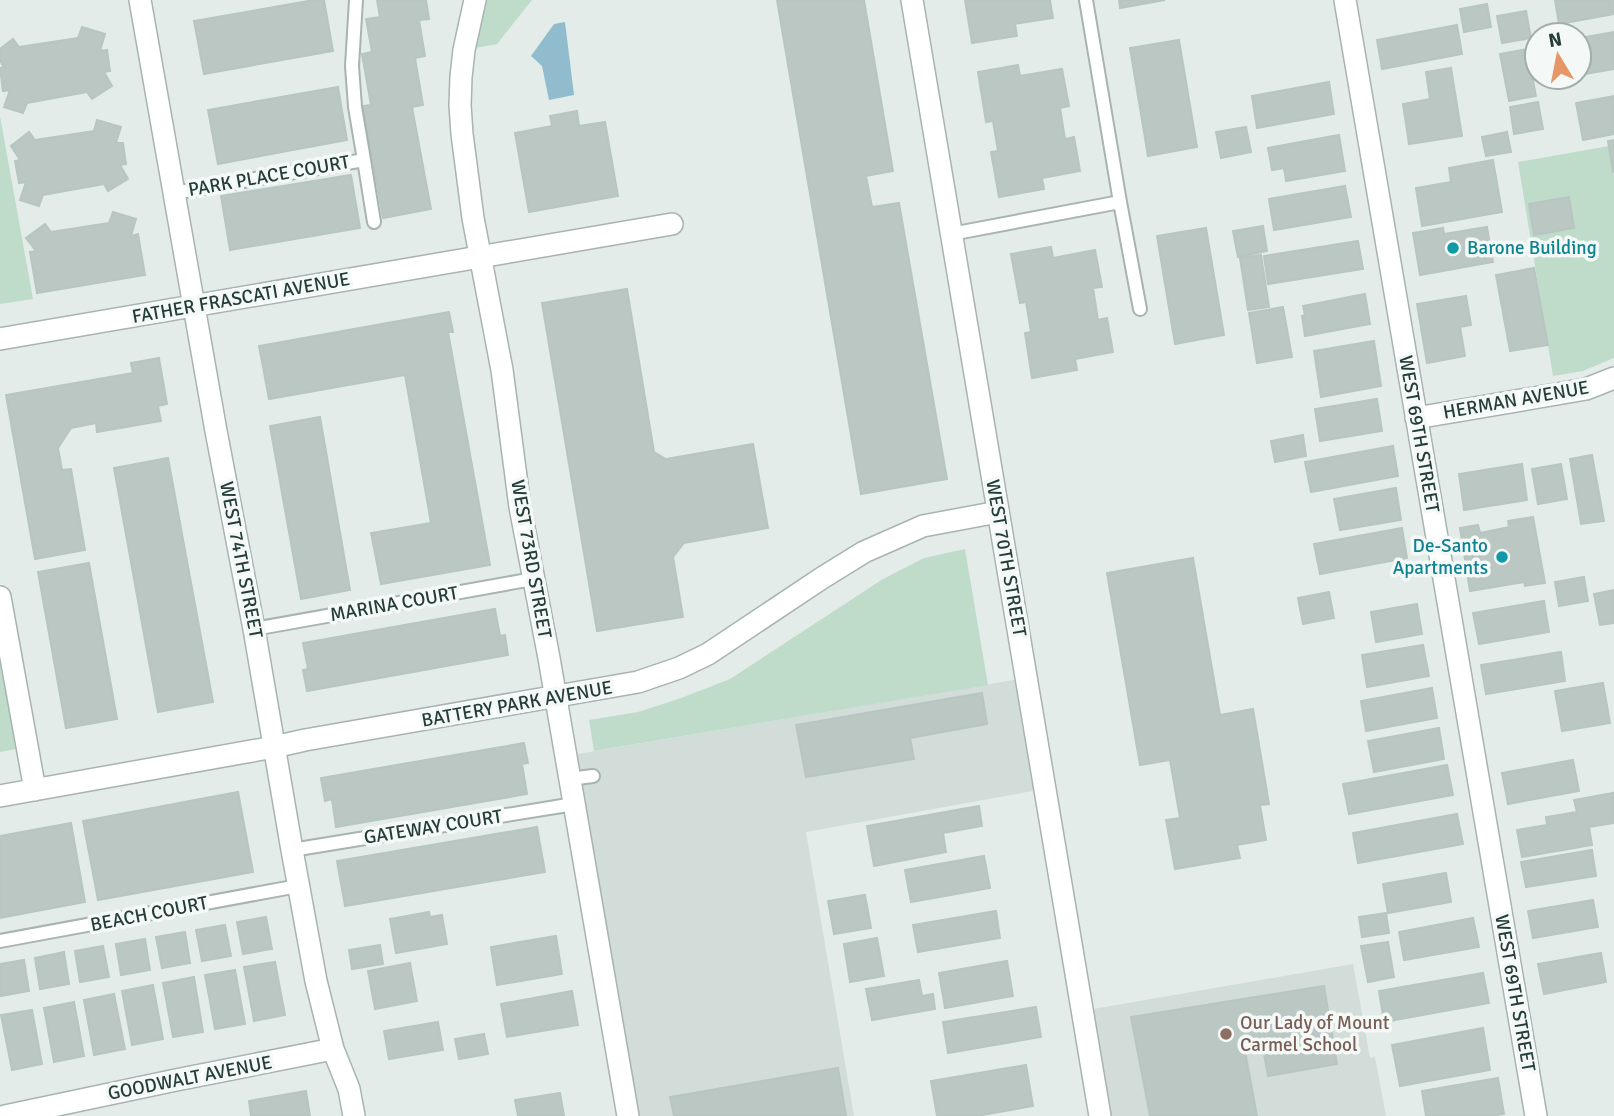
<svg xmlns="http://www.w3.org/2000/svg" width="1614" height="1116" font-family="Signika,sans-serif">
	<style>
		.built { fill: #d2dcd9 }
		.green { fill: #bfdcca }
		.water { fill: #91bccd }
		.building { fill: #bac7c3; stroke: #b7c6c1; stroke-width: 2 }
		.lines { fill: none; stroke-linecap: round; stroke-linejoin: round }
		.service-casing { stroke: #a7b4b1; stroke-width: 16 }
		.minor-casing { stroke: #a7b4b1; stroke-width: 24 }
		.tertiary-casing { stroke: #a7b4b1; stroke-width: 24 }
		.service { stroke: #fff; stroke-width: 12 }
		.minor { stroke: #fff; stroke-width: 21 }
		.tertiary { stroke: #fff; stroke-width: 21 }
		.culture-dot { fill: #0f9aa8; stroke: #f4f9f7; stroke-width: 2.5 }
		.education-dot { fill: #8d6e63; stroke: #f4f9f7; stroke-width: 2.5 }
		.labels { text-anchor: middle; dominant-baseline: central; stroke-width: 7; stroke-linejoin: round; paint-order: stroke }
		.street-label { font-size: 19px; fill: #253d39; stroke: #f4f9f7 }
		.culture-label { font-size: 19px; fill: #0d838f; stroke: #f4f9f7; text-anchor: start }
		.education-label { font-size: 19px; fill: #785e54; stroke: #f4f9f7; text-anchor: start }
	</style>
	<rect width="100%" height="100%" fill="#e4ecea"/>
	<path class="built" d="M1026,678l18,111 -238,43 48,284h-226l-62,-360z
		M1353,964l17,94 5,-1 11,59h-286l-18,-105z"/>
	<path class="green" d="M475,0h57l-35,44 -33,6z
		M0,116l33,183 -33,5z
		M1609,146l5,30v182l-31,13 -30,5 -35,-214z
		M965,549l23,136 -394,66 -5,-31 49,-8 43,-14 49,-19 153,-100 41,-21z
		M0,597l27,150 -27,5z"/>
	<path class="water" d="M565,22l9,73 -25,5 -7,-34 -11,-10 23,-32z"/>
	<path class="building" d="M314,0h10l9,51 -129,23 -10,-53z
		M377,0h49l3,19 -10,1 6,36 -10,2 8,47 -11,2 19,102 -48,9 -20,-112 8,-1 -9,-51 10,-2 -6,-33 14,-2z
		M777,0h87l29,171 -27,5 6,31 27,-4 48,276 -86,15z
		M965,0h85l3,18 -38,6 2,12 -45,7z
		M1119,0h46l-45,8z
		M1555,0h59v14l-55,10z
		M1487,4l4,23 -27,5 -4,-23z
		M1526,11l5,27 -29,5 -5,-27z
		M1457,25l5,29 -80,15 -5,-29z
		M82,27l23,7 -5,17 7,-1 3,21 -6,1 8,14 -20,13 -5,-7 -60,11 -4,10 -19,-6 6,-17 -7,1 -3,-23 4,-1 -4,-6v-12l13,-10 6,8 59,-9z
		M1614,32v37l-35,6v-37z
		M1179,40l18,107 -49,9 -18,-108z
		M1527,49l9,47 -27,5 -9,-47z
		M1018,65l2,11 42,-7 7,37 -9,2 5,31 9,-2 6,34 -38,7 2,11 -45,8 -8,-45 7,-1 -5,-30 -7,1 -8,-50z
		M1451,68l11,68 -53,8 -6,-40 27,-5 -4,-27z
		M1329,82l5,32 -77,14 -5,-32z
		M338,87l9,53 -129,24 -10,-54z
		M1614,96v38l-31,6 -7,-37z
		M1538,102l5,27 -29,5 -4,-27z
		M577,111l2,15 26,-4 13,74 -89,16 -14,-79 37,-7 -2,-10z
		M97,120l24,7 -5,16h7l3,21 -6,1 8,14 -20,12 -4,-7 -61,11 -4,11 -19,-6 6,-18 -7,1 -4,-22 5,-1 -9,-14 18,-14 6,8 59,-9z
		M1246,127l5,25 -30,6 -5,-26z
		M1507,132l4,20 -25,4 -4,-19z
		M1339,135l6,36 -59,10 -2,-13 -12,2 -4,-22z
		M1614,140v32h-1l-5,-31z
		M1493,160l9,52 -80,14 -6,-38 35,-6 -2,-14z
		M351,175l9,53 -130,22 -9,-54z
		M1345,186l6,31 -77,13 -5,-31z
		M1569,197l5,31 -40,7 -5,-31z
		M113,212l23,7 -5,17 7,-2 7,41 -108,18 -7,-41 6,-1 -10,-13 19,-14 6,8 58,-9z
		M1263,226l4,25 -29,6 -5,-26z
		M1487,227l6,35 -73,13 -7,-42 30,-5 1,6z
		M1206,228l18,107 -49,9 -18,-108z
		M1358,241l5,28 -95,15 -4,-28z
		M1051,247l2,11 42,-8 7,37 -9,1 5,32 9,-2 6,34 -38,7 2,11 -45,8 -7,-45 6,-1 -5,-30 -6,1 -9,-49z
		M1261,255l8,52 -21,3 -8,-52z
		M1534,268l14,77 -38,6 -14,-76z
		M627,289l27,163 12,7 87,-15 15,84 -84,15 -11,14 10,60 -86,14 -55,-328z
		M1365,294l5,30 -65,12 -3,-20 3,-1 -2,-9z
		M1466,296l5,29 -11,2 5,29 -38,7 -10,-59z
		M1283,307l9,50 -35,6 -8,-50z
		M449,312l4,20h-5l42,233 -109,19 -10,-51 60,-10 -26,-148 -136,24 -10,-53z
		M1374,341l7,45 -60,11 -7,-46z
		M159,358l8,46 -9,2 3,15 -64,11 -1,-9 -25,5 -13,20 4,22 9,-1 14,81 -50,9 -29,-164 127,-22 -2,-10z
		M1377,399l5,32 -62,10 -5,-32z
		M320,417l30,173 -49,9 -31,-173z
		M1303,435l3,21 -31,6 -4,-21z
		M1393,446l5,30 -87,16 -6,-30z
		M1592,455l12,66 -23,3 -11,-65z
		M168,458l45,244 -55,10 -44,-244z
		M1522,464l5,36 -63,10 -5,-36z
		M1561,464l6,35 -29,5 -6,-35z
		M1396,488l5,32 -61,10 -6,-31z
		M1533,517l12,66 -20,3 -1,-4 -54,9 -10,-63 18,-3 2,8 29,-6 -1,-6z
		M1402,528l5,30 -87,16 -6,-30z
		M1193,558l27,157 33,-6 16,95 -9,1 6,35 -29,5 3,13 -65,11 -9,-49 14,-2 -10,-58 -30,5 -33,-192z
		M89,563l28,156 -51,9 -28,-156z
		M1584,577l4,24 -29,5 -4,-24z
		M1614,590v33l-14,2 -6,-31z
		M1329,592l5,26 -31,6 -5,-26z
		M1544,601l5,31 -70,12 -6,-31z
		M1417,604l5,30 -46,8 -5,-30z
		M495,609l5,27 5,-1 3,20 -201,36 -4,-21 5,-1 -5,-26z
		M1423,645l6,31 -62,11 -5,-32z
		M1561,652l4,29 -79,13 -5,-29z
		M1603,683l7,40 -48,8 -7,-40z
		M1432,688l5,30 -71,13 -5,-30z
		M982,693l5,31 -77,14 4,21 -108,18 -10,-52z
		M1439,728l5,31 -70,13 -6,-31z
		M524,743l4,20 -6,1 5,30 -191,33 -4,-28 -7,2 -4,-23z
		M1573,760l6,31 -71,13 -6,-31z
		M1447,765l6,30 -104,19 -6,-30z
		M238,792l15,80 -155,28 -15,-79z
		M1613,793l1,30 -25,4 3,18 -70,12 -5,-27 30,-5 -1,-8 31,-5 -3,-12z
		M979,806l3,20 -39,7 3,19 -72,14 -7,-40z
		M1457,814l6,30 -105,19 -5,-30z
		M71,823l14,79 -85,16v-82z
		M537,827l8,45 -200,34 -8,-45z
		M1592,850l4,26 -70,11 -5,-25z
		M984,856l6,32 -79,14 -6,-32z
		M1446,873l5,29 -63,11 -5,-29z
		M865,895l6,33 -37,6 -6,-33z
		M1593,900l5,27 -65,11 -5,-27z
		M996,911l4,27 -82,14 -5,-27z
		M429,912l1,5 12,-2 5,29 -51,9 -6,-34z
		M1386,913l3,20 -27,4 -3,-20z
		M266,917l6,32 -29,5 -6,-32z
		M1473,918l6,29 -75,13 -5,-28z
		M225,925l6,31 -29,5 -6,-31z
		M185,932l5,31 -28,5 -6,-31z
		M556,936l6,38 -65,11 -6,-38z
		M877,938l7,38 -34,6 -6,-38z
		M145,939l5,31 -29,5 -5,-31z
		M1388,942l6,35 -26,5 -7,-36z
		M380,945l3,19 -31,5 -3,-19z
		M103,946l6,31 -29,5 -5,-31z
		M64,952l5,32 -29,5 -5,-31z
		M1601,953l5,29 -62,12 -6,-30z
		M24,960l5,31 -28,5 -1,-32z
		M1007,961l6,35 -68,12 -6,-35z
		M275,962l10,53 -31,6 -10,-54z
		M410,963l7,38 -42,8 -7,-38z
		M235,970l10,54 -30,5 -10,-54z
		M1483,973l6,30 -105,19 -5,-31z
		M194,977l9,55 -30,5 -10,-54z
		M919,980l3,16 11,-2 2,15 -63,11 -6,-31z
		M153,985l10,54 -31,6 -10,-54z
		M1324,986l13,78 -69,12 -5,-28 -18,3 12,65h-107l-19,-99z
		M572,991l6,34 -71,12 -6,-33z
		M114,994l11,55 -31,6 -10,-55z
		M74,1002l10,54 -30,6 -10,-54z
		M1036,1007l5,30 -93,16 -5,-31z
		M32,1010l10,54 -30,6 -11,-55z
		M438,1022l5,28 -54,9 -5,-28z
		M1483,1028l7,42 -90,16 -8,-41z
		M484,1034l4,20 -29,5 -4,-20z
		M1026,1065l7,41 -56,10h-40l-6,-35z
		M838,1068l8,48h-172l-4,-19z
		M1498,1078l6,36 -13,2h-65l-4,-25z
		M306,1091l4,25h-59l-2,-15z
		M560,1093l4,23h-46l-3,-16z"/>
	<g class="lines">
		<defs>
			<path id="service" d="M356,0l-4,66 3,41 9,53
				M1086,0l34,202 20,107
				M174,193l190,-33 10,62
				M951,234l169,-32
				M254,629l279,-50
				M569,779l24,-3
				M292,850l282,-46
				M0,941l298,-55"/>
			<path id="minor" d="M140,0l76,431 38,198 38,221 24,131 17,68 16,40 5,27
				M912,0l188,1116
				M1345,0l191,1116
				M0,339l672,-115
				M1416,418l170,-29 28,-11
				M0,597l35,193
				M0,796l274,-49 31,-7 333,-58 41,-14 29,-14 114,-76 42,-26 59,-26 75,-14
				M5,1116l171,-36 157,-31"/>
			<path id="tertiary" d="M475,0l-11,50 -3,27 -1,28 2,29 11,84 29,152 18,137 29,151 79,458"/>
		</defs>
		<use href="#service" class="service-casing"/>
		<use href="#minor" class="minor-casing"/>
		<use href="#tertiary" class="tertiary-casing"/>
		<use href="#service" class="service"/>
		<use href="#minor" class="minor"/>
		<use href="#tertiary" class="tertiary"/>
	</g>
	<g class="culture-dot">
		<circle cx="1453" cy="248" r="7"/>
		<circle cx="1502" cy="557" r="7"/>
	</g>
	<circle class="education-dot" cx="1226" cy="1034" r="7"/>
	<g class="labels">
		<g class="street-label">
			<text transform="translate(269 176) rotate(-10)">PARK PLACE COURT</text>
			<text transform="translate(241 298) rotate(-10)">FATHER FRASCATI AVENUE</text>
			<text transform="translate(1516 400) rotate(-10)">HERMAN AVENUE</text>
			<text transform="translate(1419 434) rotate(80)">WEST 69TH STREET</text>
			<text transform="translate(1006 558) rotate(80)">WEST 70TH STREET</text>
			<text transform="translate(531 559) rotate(80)">WEST 73RD STREET</text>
			<text transform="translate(241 560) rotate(79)">WEST 74TH STREET</text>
			<text transform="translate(394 604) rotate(-10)">MARINA COURT</text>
			<text transform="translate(517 704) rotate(-10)">BATTERY PARK AVENUE</text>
			<text transform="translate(433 827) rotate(-9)">GATEWAY COURT</text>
			<text transform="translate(149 914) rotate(-11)">BEACH COURT</text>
			<text transform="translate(1515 993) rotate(80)">WEST 69TH STREET</text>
			<text transform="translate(190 1078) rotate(-11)">GOODWALT AVENUE</text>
		</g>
		<g class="culture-label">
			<text x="1467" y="248">Barone Building</text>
			<text x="1488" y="546" text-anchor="end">De-Santo<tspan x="1488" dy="22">Apartments</tspan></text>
		</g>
		<g class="education-label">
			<text x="1240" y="1023">Our Lady of Mount<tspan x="1240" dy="22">Carmel School</tspan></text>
		</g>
	</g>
	<g transform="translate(1558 56) rotate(350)"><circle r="33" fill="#f4f9f7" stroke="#a1aeab" stroke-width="2"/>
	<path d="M0-5L12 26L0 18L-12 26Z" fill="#e79668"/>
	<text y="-10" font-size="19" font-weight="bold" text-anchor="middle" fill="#253d39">N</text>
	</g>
</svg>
